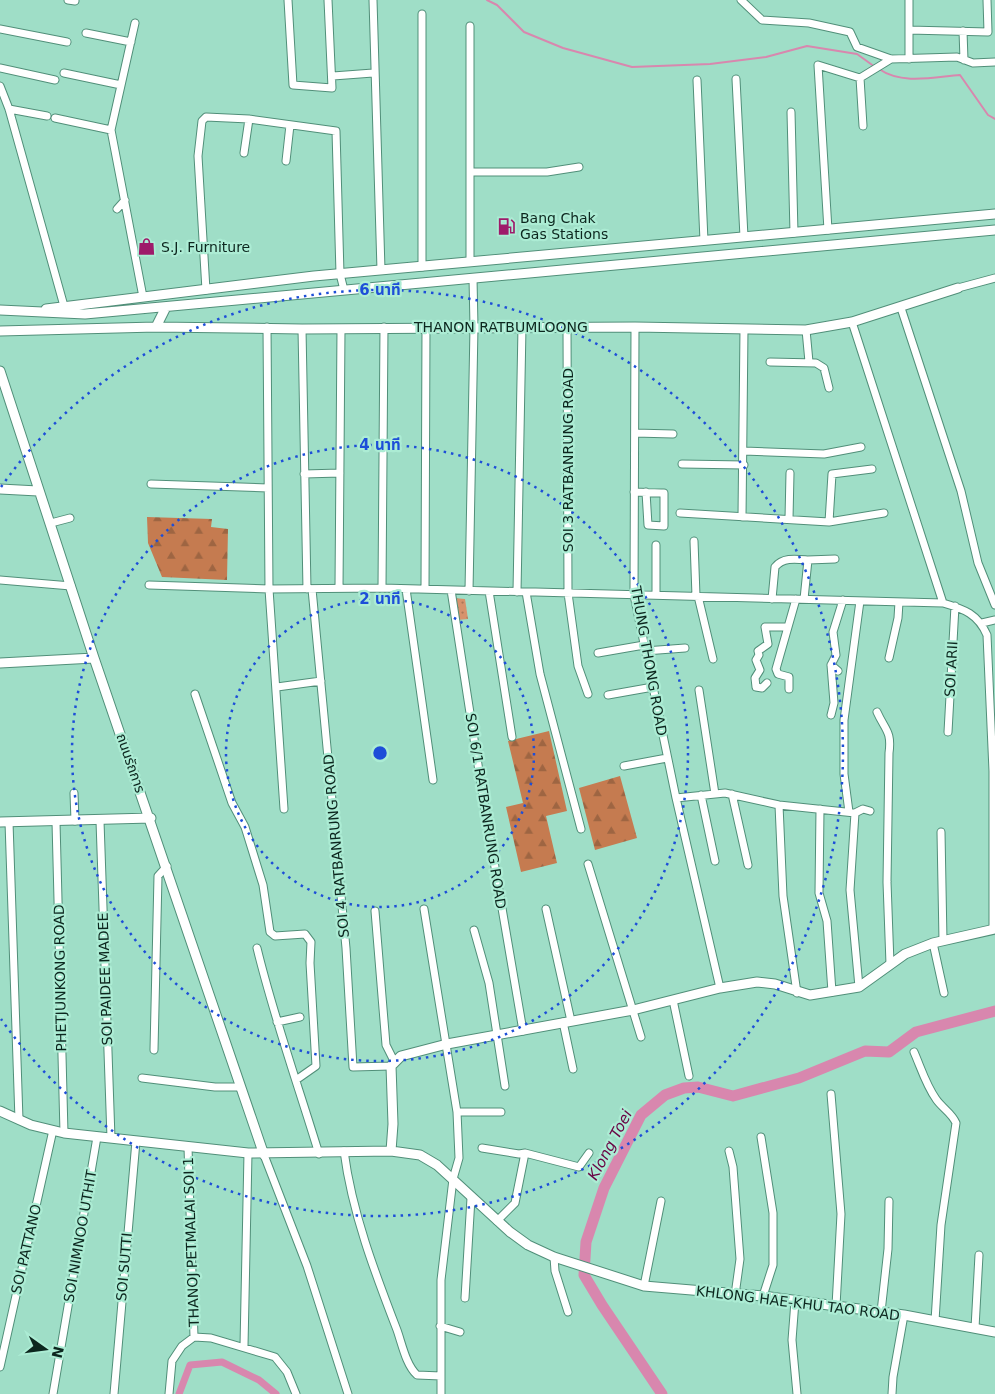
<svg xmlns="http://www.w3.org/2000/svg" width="995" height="1394" font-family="'DejaVu Sans','Noto Sans Thai',sans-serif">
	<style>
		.green { fill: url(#green-dots) }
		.forest { fill: url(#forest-firs) }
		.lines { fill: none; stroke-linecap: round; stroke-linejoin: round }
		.stream { stroke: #d887ae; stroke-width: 2 }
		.canal { stroke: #d887ae; stroke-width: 7 }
		.river { stroke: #d887ae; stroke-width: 11 }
		.street-casing { stroke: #518f79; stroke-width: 9 }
		.secondary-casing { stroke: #518f79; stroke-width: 11 }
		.street { stroke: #fff; stroke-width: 7 }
		.secondary { stroke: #fff; stroke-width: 9 }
		.ring { fill: none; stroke: #1d4ed8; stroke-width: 2.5; stroke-dasharray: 2.5 5 }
		.labels { text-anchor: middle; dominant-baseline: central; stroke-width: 4.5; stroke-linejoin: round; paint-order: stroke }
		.poi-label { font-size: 14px; fill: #0c261e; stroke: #acecd4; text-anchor: start }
		.street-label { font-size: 14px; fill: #0c261e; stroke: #acecd4 }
		.water-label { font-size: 15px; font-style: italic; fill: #690544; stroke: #acecd4 }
		.centre { fill: #1d4ed8; stroke: #acecd4; stroke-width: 2.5 }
		.ring-label { font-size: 15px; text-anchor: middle; font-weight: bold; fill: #1d4ed8; stroke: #acecd4; stroke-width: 4.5; stroke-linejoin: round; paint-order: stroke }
	</style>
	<defs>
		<pattern id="green-dots" width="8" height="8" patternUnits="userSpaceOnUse" patternTransform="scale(1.25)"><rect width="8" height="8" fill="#d7926c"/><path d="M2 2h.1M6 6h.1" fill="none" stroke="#ad7758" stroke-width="1.8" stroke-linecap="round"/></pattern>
		<pattern id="forest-firs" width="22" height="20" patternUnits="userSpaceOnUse" patternTransform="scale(1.25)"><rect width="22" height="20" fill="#c57b50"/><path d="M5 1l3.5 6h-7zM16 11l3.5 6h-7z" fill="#9e6542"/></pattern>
	</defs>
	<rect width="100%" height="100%" fill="#9fdec7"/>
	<path class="green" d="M454,598l11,1 3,20 -11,1z"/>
	<path class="forest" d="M147,517l65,2 -1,8 17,2 -1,51 -65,-3 -14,-34z
		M549,731l18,80 -21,5 11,47 -36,9 -15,-65 17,-4 -15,-62z
		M620,776l17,62 -42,12 -16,-62z"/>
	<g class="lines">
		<path class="stream" d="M487,0l10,5 27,27 39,16 69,19 78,-3 56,-7 41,-11 50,8 18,13
			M879,69c23,16 55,8 81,6l28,40 7,4"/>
		<path class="canal" d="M179,1394l11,-29 32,-3 37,18 17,14"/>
		<path class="river" d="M662,1394l-60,-89 -18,-30 2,-33 18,-54 37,-73 24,-20 19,-7 14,-1 35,9 66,-18 66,-27 24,1 27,-20 79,-21"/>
		<defs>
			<path id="street" d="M68,0l7,1
				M288,0l5,85 39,3 -4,-88
				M373,0l8,270
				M741,0l21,20 47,3 41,9 7,15 34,12 66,-2 16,6 22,-1
				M909,0v59
				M422,14v253
				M135,23l-24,107 32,167
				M0,29l67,13
				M909,30l79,2 -1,-32
				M963,31l1,29
				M86,33l45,9
				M0,68l55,12
				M64,73l57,12
				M333,76l40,-3
				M860,78l3,48
				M860,78l31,-19
				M736,79l8,158
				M697,80l7,161
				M0,86l9,23 55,197
				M9,109l38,7
				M791,112l3,121
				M55,118l56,12
				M244,153l5,-34
				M286,161l4,-36
				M470,172h77l32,-5
				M117,209l8,-9
				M828,230l-10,-165 42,13
				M470,262v-236
				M958,288l37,-10
				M206,290l-8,-134 4,-35 4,-4 43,2 87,12 4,143 4,16
				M901,308l60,183 17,72 17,42
				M852,322l91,281
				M267,327l2,262 15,220
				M567,327l1,266 10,73 10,28
				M635,327l-1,268 42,203 44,190
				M302,329l5,260
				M806,330l3,32
				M770,362l46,1 8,5 5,20
				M635,433l38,1
				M744,451l80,3 37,-7
				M682,464l62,1
				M304,474l36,-1
				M151,484l117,4
				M634,492l27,1h3v33l-16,-1 -2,-33
				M680,513l149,9 55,-9
				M742,517l2,-188
				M789,519l1,-46
				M829,522l3,-48 40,-5
				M51,523l19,-5
				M694,541l2,55
				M808,560l27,-1
				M0,580l71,6
				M149,585l120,4 113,-1 561,15c21,6 35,11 44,32l6,136v158
				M339,588l2,-259
				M382,588l2,-261
				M312,589l34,359 7,119 38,-1
				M406,589l27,191
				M425,589l1,-262
				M451,590l32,207 40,234
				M469,591l5,-264 -1,-49
				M489,591l23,146
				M517,592l5,-265
				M526,592l14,82 41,155
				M656,595v-50
				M698,596l15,63
				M772,599l3,-32c8,-10 21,-8 33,-7l-4,39
				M982,623l13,-3
				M645,651l40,-3
				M598,653l46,-8
				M889,658l9,-40 1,-16
				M831,665l5,-10 -3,-23 10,-32
				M767,683l-5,5 -6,-1 -1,-9 5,-8 -4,-10 3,-5 -1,-4 10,-7 -3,-17h23
				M277,687l44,-6
				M789,689v-12l-11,-3 -2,-5 20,-70
				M699,690l16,104
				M195,694l37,109 13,24 18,58 7,47 5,4 30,-2 6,8 -1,21 6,103 -20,14
				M608,695l45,-8
				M877,712c8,18 15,19 12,41l-2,129 3,82
				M831,715l3,-12 -3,-38 7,6
				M948,732l7,-126
				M624,766l43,-8
				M74,793l1,28
				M732,794l16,71
				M701,795l14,66
				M676,798l49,-5 54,12 76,8 8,-4 7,2
				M779,805l4,91 14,97
				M820,809l-1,84 8,28 5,71
				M849,812l-5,-38v-54l16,-119
				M855,813l-5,77 9,97
				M100,821l11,317
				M9,822l10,298
				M56,822l8,311
				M941,832l2,109
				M588,864l53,173
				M424,909l33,203h44
				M546,909l25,112
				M375,911l11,134 8,16
				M474,930l15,53 16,103
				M933,943l11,50
				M257,948c17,70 41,137 62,206
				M673,1000l16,76
				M277,1022l23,-5
				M563,1022l10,47
				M154,1050l4,-174 9,-10
				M914,1052c7,16 12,33 22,47 6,9 16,14 20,24l-15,102 -6,96
				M142,1078l73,9h25
				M831,1094l10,120 -5,92
				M761,1137l12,76v52l-10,31
				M188,1147l6,190
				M482,1148l37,6 6,-1
				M344,1151c8,62 31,122 53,179 5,14 9,35 20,45l24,1
				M729,1151l4,16 7,92 -5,36
				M264,1155l43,111 41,128
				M497,1221l18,-18 10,-50 54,14 10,-14
				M554,1257l1,14 13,41
				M644,1286l17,-85
				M465,1298l6,-100
				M795,1301l-3,39 5,54
				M881,1312l7,-63 1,-48
				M440,1326l20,6
				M975,1328l4,-73
				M244,1346l4,-193
				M0,1367l53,-237
				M53,1394l44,-257
				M114,1394l22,-253
				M169,1394l3,-33 10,-15 12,-9 17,1 64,19 12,15 9,22
				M441,1394v-114l12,-101 6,-21 -2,-46
				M892,1394l1,-17 11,-62"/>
			<path id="secondary" d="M46,309l268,-33 681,-62
				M0,310l85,4 910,-84
				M156,327l10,-20
				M0,331l156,-4 146,2 333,-2 171,3 46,-8 106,-34
				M0,371l94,287 170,497
				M0,489l38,2
				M0,663l94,-5
				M0,822l151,-4
				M0,1111l31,14 33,8 184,20 143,-2 29,4 17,10 73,67 18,13 26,12 90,29 119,10 73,10 68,9 91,17
				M391,1151l2,-27 -2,-58 10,-10 46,-12 186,-34 87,-22 37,-6 18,2 35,11 49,-8 46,-33 28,-11 62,-14"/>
		</defs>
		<use href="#street" class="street-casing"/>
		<use href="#secondary" class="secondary-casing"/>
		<use href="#street" class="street"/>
		<use href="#secondary" class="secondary"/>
	</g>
	<g class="ring">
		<circle cx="380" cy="753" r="154"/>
		<circle cx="380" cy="753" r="308"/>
		<path d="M1 487A463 463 0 1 1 1 1019"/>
	</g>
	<defs>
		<symbol id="fuel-bare" viewBox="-9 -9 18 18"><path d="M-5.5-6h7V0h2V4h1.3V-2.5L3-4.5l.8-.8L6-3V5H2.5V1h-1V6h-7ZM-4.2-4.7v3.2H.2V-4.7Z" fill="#9e1a6a" stroke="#acecd4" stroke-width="2.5" paint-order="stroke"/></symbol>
		<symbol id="shop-bare" viewBox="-9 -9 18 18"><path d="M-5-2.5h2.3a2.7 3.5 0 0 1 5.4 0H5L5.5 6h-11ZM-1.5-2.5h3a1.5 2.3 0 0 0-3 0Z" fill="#9e1a6a" stroke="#acecd4" stroke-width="2.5" paint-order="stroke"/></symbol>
	</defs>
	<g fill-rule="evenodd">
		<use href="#fuel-bare" x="494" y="214" width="25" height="25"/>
		<use href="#shop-bare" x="134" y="234" width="25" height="25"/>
	</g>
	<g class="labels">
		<g class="poi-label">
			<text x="520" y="218">Bang Chak<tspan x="520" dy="16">Gas Stations</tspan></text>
			<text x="161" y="247">S.J. Furniture</text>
		</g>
		<g class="street-label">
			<text x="501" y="327">THANON RATBUMLOONG</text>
			<text transform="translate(568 460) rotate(-90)">SOI 3 RATBANRUNG ROAD</text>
			<text transform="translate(649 661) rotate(80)">THUNG THONG ROAD</text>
			<text transform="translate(951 669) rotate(-87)">SOI ARII</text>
			<text transform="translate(131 763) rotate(71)">ถนนรัถการ</text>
			<text transform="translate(486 811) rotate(81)">SOI 6/1 RATBANRUNG ROAD</text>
			<text transform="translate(336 846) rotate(-95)">SOI 4 RATBANRUNG ROAD</text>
			<text transform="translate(60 978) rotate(-91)">PHETJUNKONG ROAD</text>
			<text transform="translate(105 979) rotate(-92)">SOI PAIDEE MADEE</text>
			<text transform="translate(80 1236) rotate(-80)">SOI NIMNOO UTHIT</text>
			<text transform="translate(191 1242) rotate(-92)">THANOJ PETMALAI SOI 1</text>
			<text transform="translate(26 1249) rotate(-77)">SOI PATTANO</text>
			<text transform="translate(124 1267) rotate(-85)">SOI SUTTI</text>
			<text transform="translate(798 1303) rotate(7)">KHLONG HAE-KHU TAO ROAD</text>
		</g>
		<g class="water-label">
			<text transform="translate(610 1145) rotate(-62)">Klong Toei</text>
		</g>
	</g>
	<circle cx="380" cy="753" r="8" class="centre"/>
	<g class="ring-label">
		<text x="380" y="295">6 นาที</text>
		<text x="380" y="450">4 นาที</text>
		<text x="380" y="604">2 นาที</text>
	</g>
	<g transform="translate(45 1349) rotate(104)" stroke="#acecd4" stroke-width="4" paint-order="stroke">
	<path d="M0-4L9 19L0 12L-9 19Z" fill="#0c261e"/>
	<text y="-8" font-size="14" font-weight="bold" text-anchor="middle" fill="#0c261e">N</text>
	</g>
</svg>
